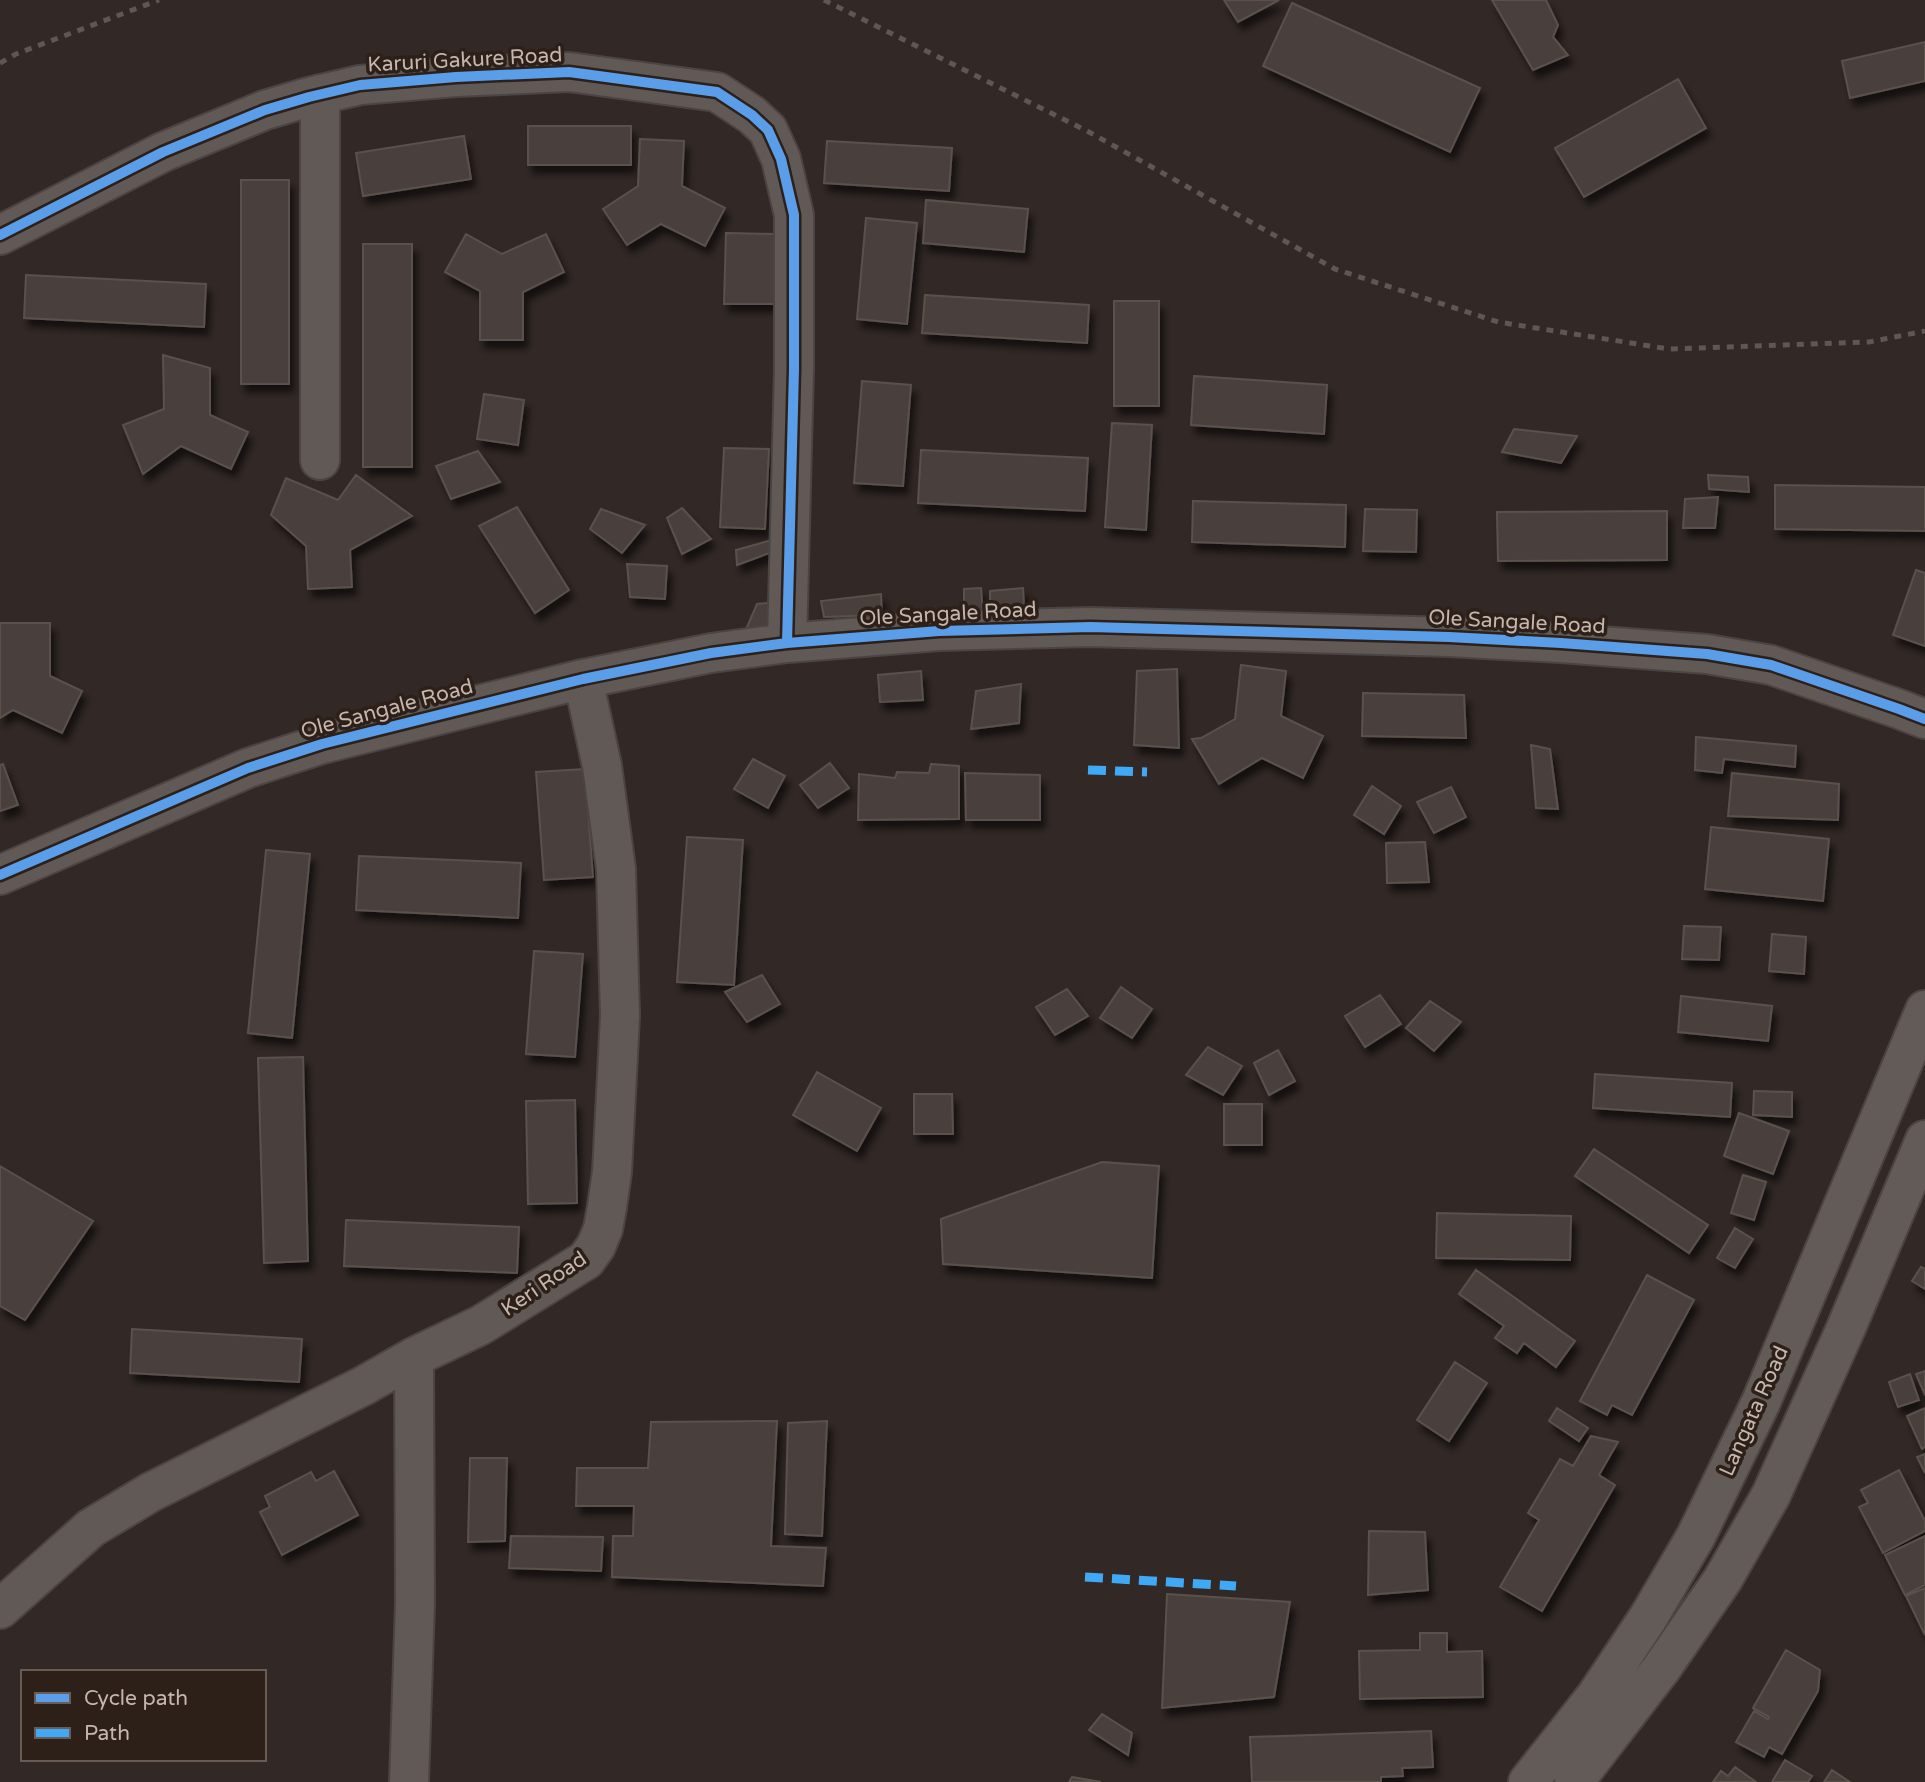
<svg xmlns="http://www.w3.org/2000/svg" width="1925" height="1782" font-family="'Varela Round',sans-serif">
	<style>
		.building { fill: #49403d; stroke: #5a514d; stroke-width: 2; filter: url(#shadow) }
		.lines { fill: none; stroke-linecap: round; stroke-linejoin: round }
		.minor-casing { stroke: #4b4442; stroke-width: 42 }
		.major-casing { stroke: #4c4440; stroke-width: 42 }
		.minor { stroke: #615955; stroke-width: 38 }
		.major { stroke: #635b57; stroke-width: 38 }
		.rail { stroke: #5e5754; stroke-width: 5; stroke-dasharray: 7 7; stroke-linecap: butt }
		.quiet { stroke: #3fa9f5; stroke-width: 9; stroke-dasharray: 18 9; stroke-linecap: butt }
		.cycleway-casing { stroke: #2d2019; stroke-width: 15 }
		.cycleway { stroke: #5a9eea; stroke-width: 10 }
		.labels { text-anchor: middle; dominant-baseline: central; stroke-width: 7; stroke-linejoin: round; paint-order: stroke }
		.street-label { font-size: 21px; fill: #c5b6ae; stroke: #2d2019 }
	</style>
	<defs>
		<filter id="shadow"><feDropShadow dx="4.5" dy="8" stdDeviation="3.5" flood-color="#0009"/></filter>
	</defs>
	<rect width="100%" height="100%" fill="#322926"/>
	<path class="building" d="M1224,0h55l-41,22z
		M1492,0h54l12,25 -5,12 15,18 -35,15z
		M1292,3l188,85 -30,64 -187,-86z
		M1925,42v39l-75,17 -8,-37z
		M1678,79l28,49 -122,69 -29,-49z
		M528,126h103v39h-103z
		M464,136l7,43 -108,17 -7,-43z
		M640,139l44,2 -2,45 43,22 -20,38 -44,-22 -34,21 -24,-36 35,-23z
		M827,141l125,7 -3,43 -125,-8z
		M241,180h48v204h-48z
		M926,200l102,9 -4,43 -101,-9z
		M866,218l51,5 -10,101 -50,-5z
		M726,233l49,1 -1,70h-50z
		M466,234l36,20 44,-20 18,38 -41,20v48h-43v-49l-35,-19z
		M363,244h49v223h-49z
		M26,275l180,9 -2,43 -180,-9z
		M925,295l164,10 -2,38 -165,-10z
		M1114,301h45v105h-45z
		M163,355l47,13v47l38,17 -17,37 -50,-23 -38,28 -20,-49 41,-16z
		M1194,376l133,9 -3,49 -133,-9z
		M862,381l49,4 -8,101 -49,-3z
		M484,394l40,6 -6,45 -41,-6z
		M1112,423l40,2 -6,105 -41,-3z
		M1514,429l63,7 -16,27 -59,-11z
		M724,448l45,1 -4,80 -45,-2z
		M921,450l167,8 -3,53 -167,-8z
		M478,451l22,31 -49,17 -15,-33z
		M356,475l56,41 -62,34 2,37 -44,2 -2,-43 -35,-31 15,-37 52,22z
		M1708,475l40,2 1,15 -40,-3z
		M1775,485l150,2v44l-150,-2z
		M1718,497l-3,31h-32l2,-29z
		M1193,501l153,4 -1,42 -153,-5z
		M517,507l52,83 -34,23 -56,-87z
		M682,508l29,31 -29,15 -15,-36z
		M601,509l44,16 -23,28 -32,-24z
		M1365,509l52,1 -1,42 -53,-1z
		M1667,511v49l-169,1 -1,-49z
		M772,540l3,11 -38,14 -1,-15z
		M627,564l40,2 -2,33 -35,-2z
		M1916,570l9,3v73l-32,-11z
		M981,588l2,25 -19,3v-27z
		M1023,588l1,16 -34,6v-19z
		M881,594l1,21 -58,2 -3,-16z
		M778,602v26l-34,6 13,-30z
		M0,623h50v53l32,15 -20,42 -49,-23 -13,8z
		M1241,665l45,6 -5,45 42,20 -20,42 -41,-20 -43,26 -27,-45 9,-1 34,-19z
		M1177,669l2,79 -45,-3 3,-74z
		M921,671l2,29 -43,2 -2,-27z
		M1021,684l-2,39 -48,6 5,-38z
		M1363,693l101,2 2,43 -104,-2z
		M1696,737l100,9 -1,21 -71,-8 -2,14 -27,-3z
		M1531,745l19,4 8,60 -22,-1z
		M753,759l32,17 -17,32 -34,-19z
		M830,763l19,25 -31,20 -18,-23z
		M3,764l15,41 -18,6v-46z
		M931,764l28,2v53l-101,1 1,-46 36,4 2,-6 32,1z
		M585,769l8,108 -49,3 -8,-108z
		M965,773l75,2v45h-74z
		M1732,773l107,11 -1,36 -110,-4z
		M1372,786l29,20 -17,28 -30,-19z
		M1451,787l15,30 -32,16 -17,-31z
		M1711,827l118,12 -6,62 -118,-12z
		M687,837l56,3 -9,145 -57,-3z
		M1425,842l4,40 -42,1 -1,-40z
		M266,850l44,4 -18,184 -44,-5z
		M359,856l162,7 -3,55 -162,-8z
		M1684,926l37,1 -2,33 -37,-1z
		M1772,934l34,3 -2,37 -35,-3z
		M534,951l49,3 -8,103 -49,-3z
		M762,975l18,29 -33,18 -22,-30z
		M1121,987l31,22 -20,29 -32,-20z
		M1067,989l21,27 -33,19 -19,-28z
		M1380,995l21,29 -36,23 -20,-31z
		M1681,996l91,10 -4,35 -90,-9z
		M1430,1001l31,21 -27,29 -28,-23z
		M1208,1047l34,19 -19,29 -37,-20z
		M1278,1050l17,31 -26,14 -15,-32z
		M303,1057l5,204 -44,2 -6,-205z
		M817,1072l64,36 -24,43 -64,-36z
		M1595,1074l137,9 -2,34 -137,-9z
		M1754,1091l38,1v25l-39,-2z
		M914,1094h38l1,40h-39z
		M575,1100l2,103 -49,1 -2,-103z
		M1224,1104h38v41h-38z
		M1739,1113l50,18 -16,43 -49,-18z
		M1594,1149l114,76 -19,28 -114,-77z
		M1102,1162l57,4 -7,112 -209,-14 -2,-45z
		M0,1166l93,55 -68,99 -25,-14z
		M1743,1175l23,7 -12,38 -23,-7z
		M1437,1213l134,3 -1,44 -134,-2z
		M346,1220l173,7 -2,46 -173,-7z
		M1735,1228l18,11 -18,29 -18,-10z
		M1921,1267l4,2v20l-13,-8z
		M1476,1270l99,71 -19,26 -32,-24 -7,10 -22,-15 9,-12 -45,-32z
		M1647,1275l47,25 -62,115 -20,-10 -5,10 -27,-14z
		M132,1329l170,10 -3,43 -169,-9z
		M1455,1362l32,21 -38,58 -32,-21z
		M1925,1371v24l-9,-21z
		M1910,1374l9,26 -21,7 -9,-25z
		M1557,1408l31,20 -9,13 -30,-20z
		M1925,1408v39l-3,2 -15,-33z
		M777,1421l-6,125 55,2 -3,38 -211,-9 1,-41h20l1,-30h-58l1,-38h71l3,-46z
		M827,1421l-5,115 -37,-2 3,-111z
		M1591,1436l27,6 -19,33 16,10 -73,126 -42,-24 39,-67 -11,-7 32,-54 13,7z
		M1925,1454v19l-8,-16z
		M470,1458h37l-2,83 -37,1z
		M1899,1470l26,51v10l-42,22 -24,-46 9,-4 -7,-13z
		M334,1471l24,44 -76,40 -22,-43 10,-5 -5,-11 46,-24 5,9z
		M1369,1531l56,1 3,58 -60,5z
		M511,1536l92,1 -2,34 -92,-3z
		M1925,1536v49l-20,10 -20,-40z
		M1925,1588v47l-19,-39z
		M1167,1594l123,8 -16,95 -112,11z
		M1420,1633h27v19l35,-1 1,46 -123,2 -1,-48 61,-1z
		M1786,1650l34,20 -2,21 -36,63 -13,-7 -5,10 -28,-15 18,-31 14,8 1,-2 -16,-9z
		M1102,1714l30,19 -4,22 -39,-25z
		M1431,1731l2,36 -31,1 1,8 -22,1v5h-129l-2,-45z
		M1785,1760l27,16 -4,6h-36z
		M1735,1767l21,15h-43l8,-11 7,5z
		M1832,1770l18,12h-26z
		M1072,1777l29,5h-32z"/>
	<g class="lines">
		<defs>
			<path id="minor" d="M0,235l163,-83 102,-42 44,-13 51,-12 96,-8 113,-5 148,20 35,23 16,15 13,29 13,56v154l-7,274
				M320,460v-366
				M0,875l248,-107 74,-24 261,-65 128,-26 76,-10 152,-12 151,-4 359,10 112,6 146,11 64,11 128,44 26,10
				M0,1609l91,-81 60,-36 212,-106 51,-29 67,-32 105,-65 10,-14 7,-17 4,-22 5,-35 8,-156 -4,-147 -14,-103 -19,-87
				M409,1782l6,-179 -1,-246"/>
			<path id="major" d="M1528,1782l68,-86 52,-78 48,-82 65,-134 164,-392
				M1574,1782l87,-113 62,-90 48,-84 75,-167 79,-188"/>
		</defs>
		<use href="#minor" class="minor-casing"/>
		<use href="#major" class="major-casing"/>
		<use href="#minor" class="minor"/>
		<use href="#major" class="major"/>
		<path class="rail" d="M824,0l265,132 246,137 163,53 171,27 200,-7 56,-11
			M0,63l16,-9 143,-54"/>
		<path class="quiet" d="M1088,770l59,2
			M1085,1577l151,9"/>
		<defs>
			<path id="cycleway" d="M0,235l163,-83 102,-42 44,-13 51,-12 96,-8 113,-5 148,20 35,23 16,15 13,29 13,56v154l-7,274
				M0,875l248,-107 74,-24 261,-65 128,-26 76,-10 152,-12 151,-4 359,10 112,6 146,11 64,11 128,44 26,10"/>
		</defs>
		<use href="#cycleway" class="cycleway-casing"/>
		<use href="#cycleway" class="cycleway"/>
	</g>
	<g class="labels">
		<g class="street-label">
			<text transform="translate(465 60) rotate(-3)">Karuri Gakure Road</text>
			<text transform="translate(948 614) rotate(-3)">Ole Sangale Road</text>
			<text transform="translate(1517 622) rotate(3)">Ole Sangale Road</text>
			<text transform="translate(387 709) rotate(-15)">Ole Sangale Road</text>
			<text transform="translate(544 1284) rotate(-34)">Keri Road</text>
			<text transform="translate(1754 1411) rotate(-66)">Langata Road</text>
		</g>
	</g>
	<rect x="21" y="1670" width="245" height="91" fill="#2d2019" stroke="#6a5c55" stroke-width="2"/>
	<rect x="35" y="1693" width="35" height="10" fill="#5a9eea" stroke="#6a5c55" stroke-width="2"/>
	<text x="84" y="1705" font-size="21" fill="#c5b6ae">Cycle path</text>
	<rect x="35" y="1728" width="35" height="10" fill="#3fa9f5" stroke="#6a5c55" stroke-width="2"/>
	<text x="84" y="1740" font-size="21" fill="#c5b6ae">Path</text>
</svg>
